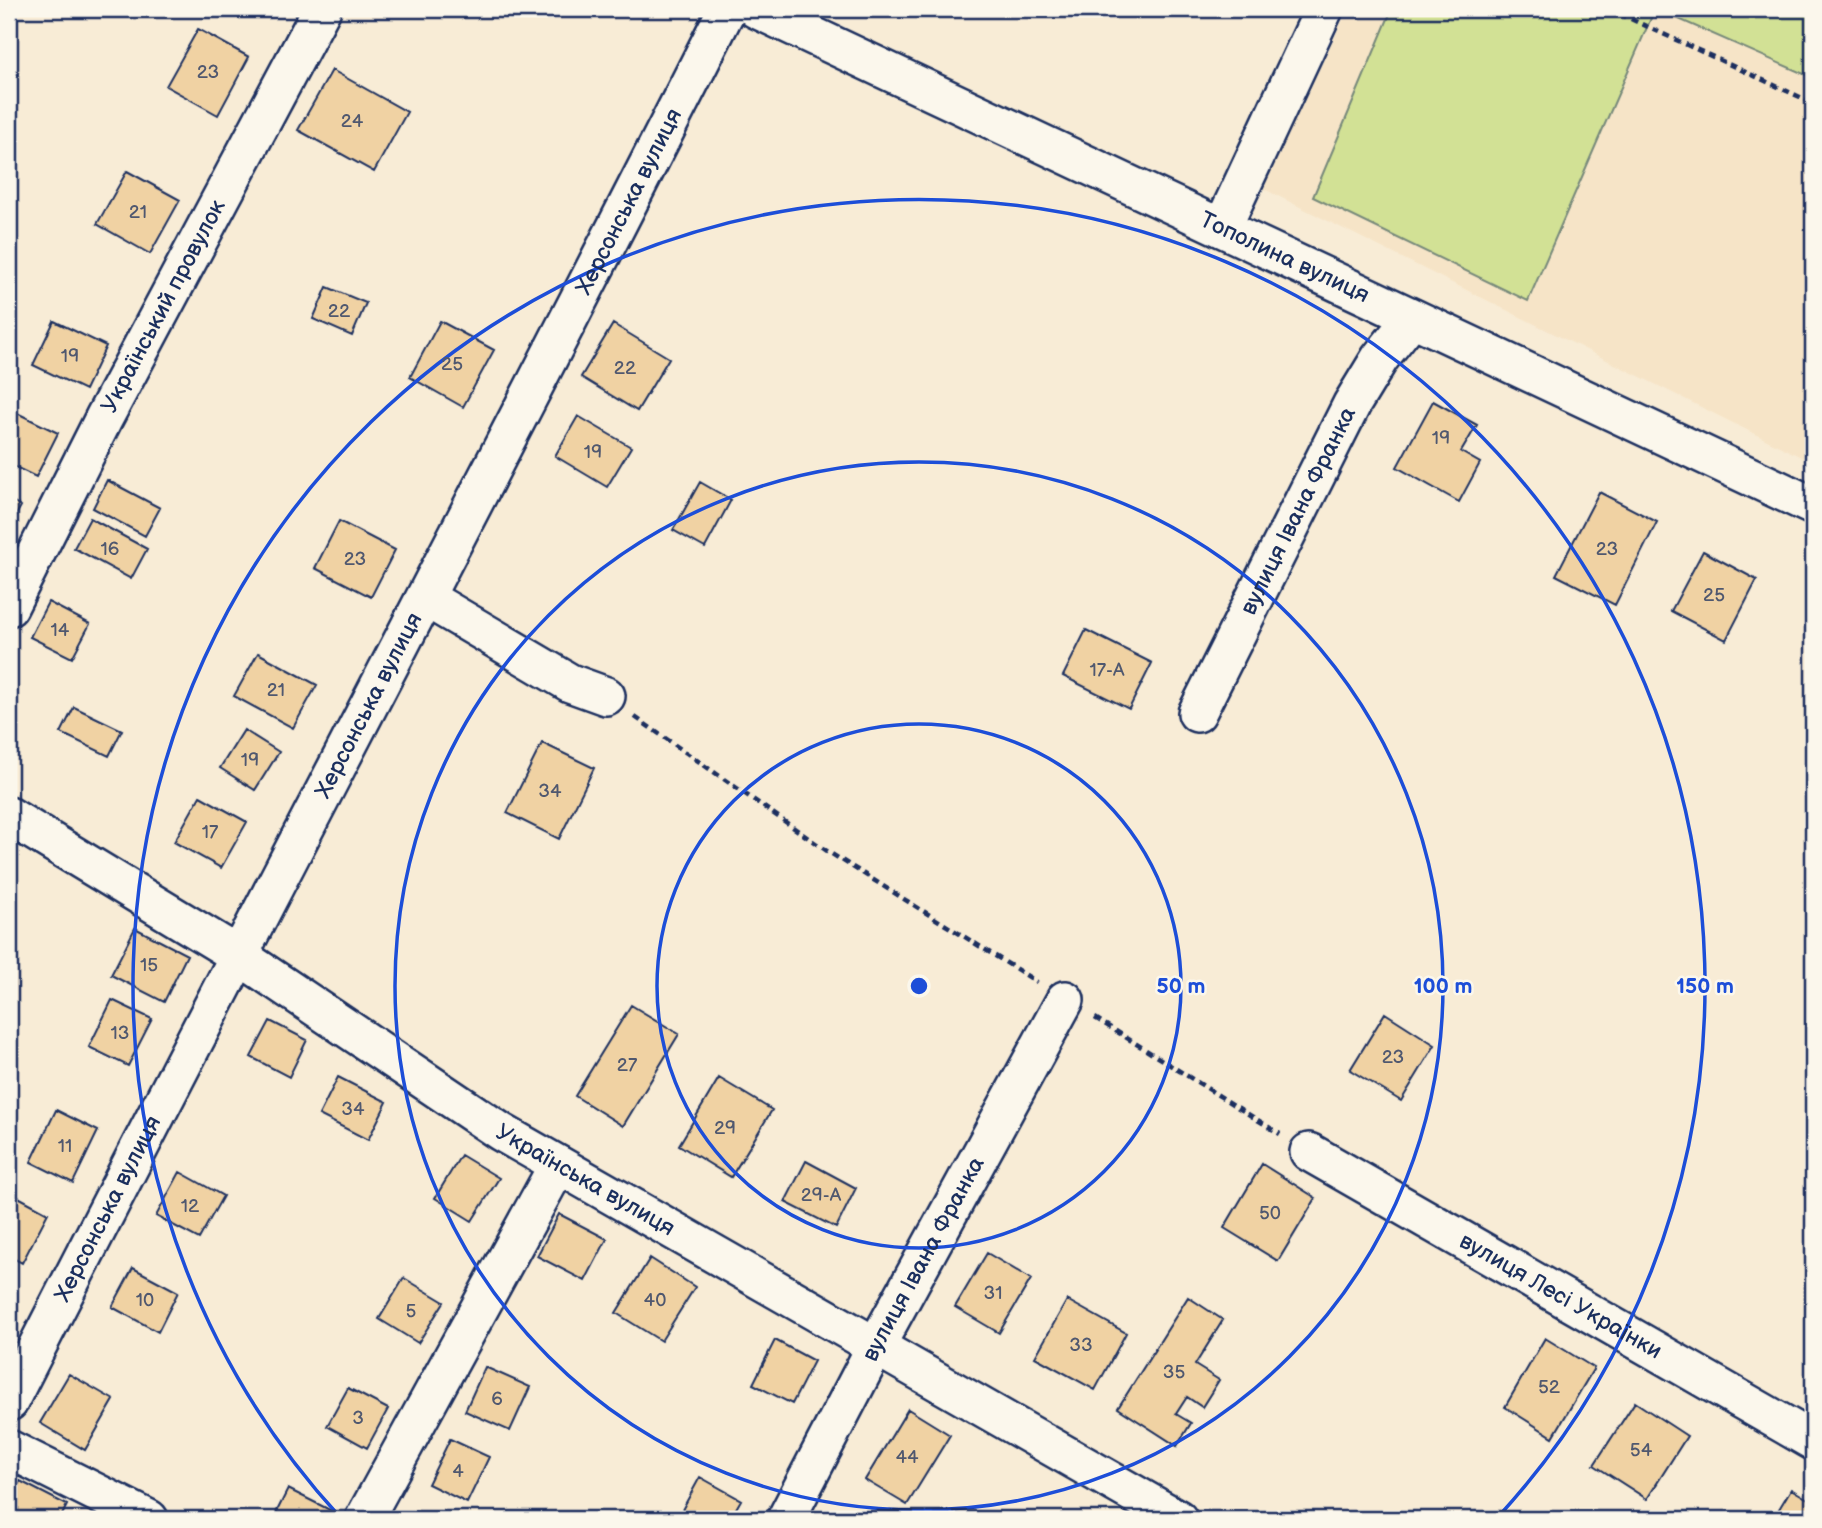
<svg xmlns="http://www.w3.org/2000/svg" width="1822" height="1528" font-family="'Balsamiq Sans',sans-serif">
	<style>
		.built { fill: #f6e4c7 }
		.green { fill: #d2e195; stroke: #76887a; stroke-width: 2 }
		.building { fill: #f0d2a3; stroke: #1b2f5e; stroke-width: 2 }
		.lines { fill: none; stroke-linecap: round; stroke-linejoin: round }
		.minor-casing { stroke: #1b2f5e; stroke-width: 42 }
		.path { stroke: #1b2f5e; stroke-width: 4.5; stroke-dasharray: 7 5; stroke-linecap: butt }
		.minor { stroke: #fbf7ec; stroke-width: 37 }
		.ring { fill: none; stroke: #1d4ed8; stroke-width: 3.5 }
		.labels { text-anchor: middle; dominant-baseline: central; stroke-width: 5; stroke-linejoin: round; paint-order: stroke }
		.number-label { font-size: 19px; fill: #50586f }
		.street-label { font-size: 23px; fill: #1b2f5e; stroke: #fbf7ec }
		.centre { fill: #1d4ed8; stroke: #fbf7ec; stroke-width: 3.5 }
		.ring-label { font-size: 21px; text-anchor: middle; font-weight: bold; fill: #1d4ed8; stroke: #fbf7ec; stroke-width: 5; stroke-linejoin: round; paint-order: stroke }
	</style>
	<rect width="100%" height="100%" fill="#f8ecd6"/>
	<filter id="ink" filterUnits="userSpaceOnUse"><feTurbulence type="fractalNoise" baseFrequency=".0143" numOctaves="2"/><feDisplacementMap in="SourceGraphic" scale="14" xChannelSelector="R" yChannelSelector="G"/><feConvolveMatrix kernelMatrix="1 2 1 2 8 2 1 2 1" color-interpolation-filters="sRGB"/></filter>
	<g filter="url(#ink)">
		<path class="built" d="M1348,9h465v454l-551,-275z"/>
		<path class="green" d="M1392,9h263l-127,292 -215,-104z
			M1656,9h157v69z"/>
		<path class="building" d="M198,29l51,28 -31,58 -52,-29z
			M332,70l75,42 -33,60 -76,-42z
			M127,171l53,29 -30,54 -53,-30z
			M327,287l39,16 -14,33 -39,-17z
			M54,321l52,25 -21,44 -52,-25z
			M440,321l54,29 -31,57 -53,-30z
			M613,324l56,34 -32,53 -56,-34z
			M1433,401l44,24 -16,27 19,11 -21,39 -62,-35z
			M15,412l43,21 -22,44 -27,-13v-39z
			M578,416l53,31 -24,40 -52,-31z
			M107,480l53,28 -15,28 -52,-28z
			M700,482l31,18 -26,48 -32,-18z
			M1599,492l58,30 -42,83 -59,-30z
			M9,499l12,7 -12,22z
			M90,518l57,31 -16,30 -57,-31z
			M339,521l56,29 -24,47 -56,-29z
			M1703,551l54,29 -31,60 -55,-29z
			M48,602l42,22 -18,34 -42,-21z
			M1086,630l66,33 -23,46 -66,-33z
			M258,653l59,32 -24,43 -59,-32z
			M74,707l48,23 -13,26 -48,-23z
			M244,730l35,22 -24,38 -35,-22z
			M542,743l52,25 -35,71 -52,-26z
			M200,796l47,26 -26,46 -47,-26z
			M135,928l52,27 -23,47 -53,-27z
			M112,1000l40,19 -24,47 -39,-19z
			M631,1005l48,29 -56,92 -48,-30z
			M1385,1013l50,32 -34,56 -51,-31z
			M270,1021l37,19 -18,37 -38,-20z
			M338,1077l49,25 -19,38 -49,-25z
			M719,1078l53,32 -41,67 -52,-32z
			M56,1110l42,21 -25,52 -42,-21z
			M461,1155l38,23 -27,43 -37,-23z
			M806,1161l50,27 -20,40 -51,-26z
			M1262,1164l54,34 -38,63 -54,-33z
			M180,1172l43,24 -24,43 -43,-23z
			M9,1192l39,21 -26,50 -13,-7z
			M559,1214l48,25 -22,42 -48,-25z
			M987,1253l44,26 -32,54 -44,-26z
			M650,1258l45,29 -34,54 -45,-28z
			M133,1268l45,24 -20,40 -46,-25z
			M404,1278l40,24 -26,41 -39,-24z
			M1188,1297l35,23 -28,45 24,15 -17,27 -15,-10 -11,17 15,9 -14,23 -59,-38z
			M1067,1300l59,33 -31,57 -60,-33z
			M1545,1338l49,30 -41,69 -48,-30z
			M775,1340l39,21 -22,43 -39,-20z
			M485,1367l45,20 -20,44 -45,-20z
			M69,1374l45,26 -29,50 -45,-27z
			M348,1388l40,21 -21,39 -40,-22z
			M1635,1402l52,34 -40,63 -53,-34z
			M908,1409l42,26 -43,70 -42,-25z
			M450,1439l39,18 -22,46 -39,-19z
			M700,1477l41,23 -11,19h-53z
			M20,1481l47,24 -7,14h-51v-16z
			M288,1489l48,24 -3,6h-60z
			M1791,1489l22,13v17h-40z"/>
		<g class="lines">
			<defs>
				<g id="minor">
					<path id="s1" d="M756,9l1057,497"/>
					<path d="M1222,228l102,-219"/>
					<path d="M426,598l144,85 36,13"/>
					<path id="s2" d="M9,607l95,-189 218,-409"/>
					<path id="s3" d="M1197,713l155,-309 28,-46 32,-40"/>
					<path id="s4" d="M9,816l229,139 263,177 677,387"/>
					<path id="s5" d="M1309,1152l504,289"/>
					<path id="s6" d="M9,1402c237,-466 483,-927 718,-1393"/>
					<path d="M9,1449l140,70"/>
					<path d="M364,1519l194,-354"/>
					<path id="s7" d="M786,1519l90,-173 189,-346"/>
				</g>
			</defs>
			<use href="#minor" class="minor-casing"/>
			<path class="path" d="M1609,9l204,94
				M635,717l192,134 210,131
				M1095,1018l185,116"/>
			<use href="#minor" class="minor"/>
		</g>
	</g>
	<g class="ring">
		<circle cx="919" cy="986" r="262"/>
		<circle cx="919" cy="986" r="524"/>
		<path d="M340 1517A786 786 0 1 1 1498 1517"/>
	</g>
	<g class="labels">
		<g class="number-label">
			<text x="208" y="72">23</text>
			<text x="352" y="121">24</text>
			<text x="138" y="212">21</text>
			<text x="339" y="311">22</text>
			<text x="70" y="356">19</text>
			<text x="452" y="364">25</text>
			<text x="625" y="368">22</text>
			<text x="1441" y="438">19</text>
			<text x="593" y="452">19</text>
			<text x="110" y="549">16</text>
			<text x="1607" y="549">23</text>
			<text x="355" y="559">23</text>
			<text x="1714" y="595">25</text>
			<text x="60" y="630">14</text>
			<text x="1107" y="670">17-А</text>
			<text x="276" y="690">21</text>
			<text x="250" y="760">19</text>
			<text x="550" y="791">34</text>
			<text x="210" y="832">17</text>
			<text x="149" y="965">15</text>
			<text x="120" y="1033">13</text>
			<text x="1393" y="1057">23</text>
			<text x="627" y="1065">27</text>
			<text x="353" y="1109">34</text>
			<text x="725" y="1128">29</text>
			<text x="65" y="1146">11</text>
			<text x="821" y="1195">29-А</text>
			<text x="190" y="1206">12</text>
			<text x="1270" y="1213">50</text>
			<text x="993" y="1293">31</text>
			<text x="145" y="1300">10</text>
			<text x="655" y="1300">40</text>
			<text x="411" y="1311">5</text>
			<text x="1081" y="1345">33</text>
			<text x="1174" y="1372">35</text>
			<text x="1549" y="1387">52</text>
			<text x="497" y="1399">6</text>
			<text x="358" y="1418">3</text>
			<text x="1641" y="1450">54</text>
			<text x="907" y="1457">44</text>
			<text x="458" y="1471">4</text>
		</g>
		<g class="street-label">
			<text stroke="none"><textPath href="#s6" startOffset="1351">Херсонська вулиця</textPath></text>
			<text stroke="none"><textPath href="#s1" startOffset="584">Тополина вулиця</textPath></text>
			<text stroke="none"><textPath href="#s2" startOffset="338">Український провулок</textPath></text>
			<text stroke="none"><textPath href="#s3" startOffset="226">вулиця Івана Франка</textPath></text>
			<text stroke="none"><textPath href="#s6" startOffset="784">Херсонська вулиця</textPath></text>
			<text stroke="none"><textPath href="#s4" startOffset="682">Українська вулиця</textPath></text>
			<text stroke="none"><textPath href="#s6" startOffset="217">Херсонська вулиця</textPath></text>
			<text stroke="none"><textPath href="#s7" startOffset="294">вулиця Івана Франка</textPath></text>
			<text stroke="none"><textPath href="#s5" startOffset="290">вулиця Лесі Українки</textPath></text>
		</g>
	</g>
	<circle cx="919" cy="986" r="10" class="centre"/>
	<g class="ring-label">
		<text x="1181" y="993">50 m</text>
		<text x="1443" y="993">100 m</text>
		<text x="1705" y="993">150 m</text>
	</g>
	<rect width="1822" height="1528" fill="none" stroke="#fbf7ec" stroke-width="35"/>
	<rect x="18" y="18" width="1787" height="1493" fill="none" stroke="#1b2f5e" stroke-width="2.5" filter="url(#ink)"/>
</svg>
